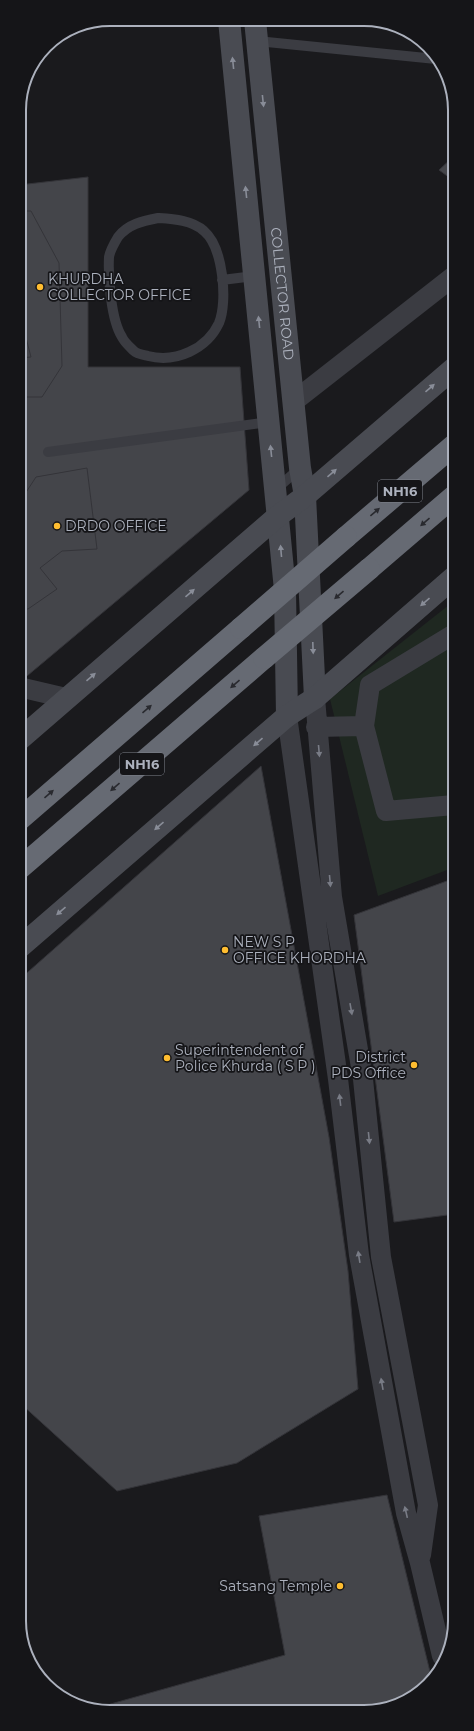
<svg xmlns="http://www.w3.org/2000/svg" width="474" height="1731" font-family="Montserrat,sans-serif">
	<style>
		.green { fill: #1f2821 }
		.building { fill: #44454a; stroke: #343439 }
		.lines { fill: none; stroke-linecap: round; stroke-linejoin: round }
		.lane { stroke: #3b3c42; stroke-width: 10 }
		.street { stroke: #3b3c42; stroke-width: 20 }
		.secondary { stroke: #494b52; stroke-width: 22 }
		.highway { stroke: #666a73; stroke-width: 22 }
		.highway-bridge { stroke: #666a73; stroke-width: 22 }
		.oneway { fill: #898d98 }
		.oneway2 { fill: #292a2f }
		.oneway3 { fill: #797c86 }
		.poi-dot { fill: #ffbd30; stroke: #151518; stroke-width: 1.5 }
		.labels { text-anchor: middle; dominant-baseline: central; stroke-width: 3.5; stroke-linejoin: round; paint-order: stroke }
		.shield { fill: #151518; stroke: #7f828c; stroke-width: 1 }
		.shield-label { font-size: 13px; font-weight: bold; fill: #acb1bd }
		.poi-label { font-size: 14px; fill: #acb1bd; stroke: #151518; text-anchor: start }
		.street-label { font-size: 14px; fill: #acb1bd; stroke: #151518 }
		.rim { fill: none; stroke: #acb1bd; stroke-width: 2 }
	</style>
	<rect width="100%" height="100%" fill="#1a1a1d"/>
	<path class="green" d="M454,601l1,266 -77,29 -48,-197z"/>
	<path class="building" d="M454,156v25l-15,-11z
		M88,177v190h152l9,123 -222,186 -8,-2v-489z
		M19,211h12l28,52 3,103 -20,31h-23v-39l12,-1 -12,-46z
		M87,468l10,81 -35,2 -22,17 17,21 -29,20h-9v-106l17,-26z
		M261,766l68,371 19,134 10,118 -121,74 -120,28 -97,-88v-424z
		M455,878v336l-61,8 -40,-307z
		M387,1495l45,185 -23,20 -33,11 -268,-1 -1,-5 178,-50 -26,-139z"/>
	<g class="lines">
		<path class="lane" d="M257,41l179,18
			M158,218c15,1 34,2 46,13 19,16 24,70 15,92 -12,26 -43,40 -71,33 -4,-1 -11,-2 -14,-5 -4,-4 -10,-9 -12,-14 -11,-17 -14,-60 -13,-80 1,-6 6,-15 9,-20 10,-13 25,-16 40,-19z
			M222,280l32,-4
			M48,452l221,-30
			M275,490l25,-22"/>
		<path class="street" d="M293,402l161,-126
			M454,634l-84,51 -6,41 22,85 68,-6
			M19,687l47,11
			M315,698l17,199 31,182 18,178 47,248 -7,50
			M287,716l51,363 21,176 47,258 14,50 22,93
			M316,727l48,-1"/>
		<g class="secondary">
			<path d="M229,20l56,570 2,126"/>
			<path id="s1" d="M255,20l45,448 5,28 10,202"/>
			<path d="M19,740l259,-224 27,-20 149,-128"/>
			<path d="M20,947l267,-231 28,-18 139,-121"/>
		</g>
		<path class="highway" d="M346,537l108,-92
			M369,569l85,-73
			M19,820l222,-192
			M19,869l245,-211"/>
		<path class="highway-bridge" d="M241,628l105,-91
			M264,658l105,-89"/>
	</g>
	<defs><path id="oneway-solid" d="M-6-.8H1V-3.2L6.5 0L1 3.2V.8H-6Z"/></defs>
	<g class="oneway">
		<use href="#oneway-solid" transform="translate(233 63) rotate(-96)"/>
		<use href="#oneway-solid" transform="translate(263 101) rotate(84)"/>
		<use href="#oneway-solid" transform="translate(246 192) rotate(-96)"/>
		<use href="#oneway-solid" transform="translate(259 322) rotate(-96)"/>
		<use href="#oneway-solid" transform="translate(430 388) rotate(-41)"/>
		<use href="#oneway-solid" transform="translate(271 451) rotate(-96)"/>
		<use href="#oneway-solid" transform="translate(332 473) rotate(-41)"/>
		<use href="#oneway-solid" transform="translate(281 551) rotate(-95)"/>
		<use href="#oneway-solid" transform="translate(190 593) rotate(-41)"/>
		<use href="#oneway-solid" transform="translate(425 602) rotate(139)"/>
		<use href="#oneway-solid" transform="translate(313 648) rotate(88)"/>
		<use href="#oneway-solid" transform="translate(91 677) rotate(-41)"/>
		<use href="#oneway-solid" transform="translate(258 742) rotate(139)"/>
		<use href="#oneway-solid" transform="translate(159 826) rotate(139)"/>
		<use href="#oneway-solid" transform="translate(61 911) rotate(139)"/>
	</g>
	<g class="oneway2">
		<use href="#oneway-solid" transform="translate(375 512) rotate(-40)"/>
		<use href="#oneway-solid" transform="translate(425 522) rotate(139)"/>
		<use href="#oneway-solid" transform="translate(339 595) rotate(139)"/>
		<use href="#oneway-solid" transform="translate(235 684) rotate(139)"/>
		<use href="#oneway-solid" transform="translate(147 709) rotate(-41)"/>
		<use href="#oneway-solid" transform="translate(115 787) rotate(139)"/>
		<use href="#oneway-solid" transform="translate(49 794) rotate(-41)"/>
	</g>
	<g class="oneway3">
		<use href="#oneway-solid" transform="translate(319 751) rotate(85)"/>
		<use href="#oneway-solid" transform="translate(330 881) rotate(85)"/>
		<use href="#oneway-solid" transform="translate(351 1009) rotate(80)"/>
		<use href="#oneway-solid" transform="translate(340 1100) rotate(-97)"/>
		<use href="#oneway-solid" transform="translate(369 1138) rotate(84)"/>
		<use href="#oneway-solid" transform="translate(359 1257) rotate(-99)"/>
		<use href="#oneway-solid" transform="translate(382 1384) rotate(-100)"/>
		<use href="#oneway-solid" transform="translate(406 1512) rotate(-103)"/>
	</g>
	<g class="poi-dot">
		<circle cx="40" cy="287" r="4"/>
		<circle cx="57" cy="526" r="4"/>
		<circle cx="225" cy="950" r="4"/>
		<circle cx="167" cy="1058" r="4"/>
		<circle cx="414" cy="1065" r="4"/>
		<circle cx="340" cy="1586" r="4"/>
	</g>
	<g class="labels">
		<g class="shield">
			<rect x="378" y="480" width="44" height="22" rx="3"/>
			<rect x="120" y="753" width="44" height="22" rx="3"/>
		</g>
		<g class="shield-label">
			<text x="400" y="491">NH16</text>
			<text x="142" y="764">NH16</text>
		</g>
		<g class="poi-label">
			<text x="48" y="279">KHURDHA<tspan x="48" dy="16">COLLECTOR OFFICE</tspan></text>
			<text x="65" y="526">DRDO OFFICE</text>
			<text x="233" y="942">NEW S P<tspan x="233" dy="16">OFFICE KHORDHA</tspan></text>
			<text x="175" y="1050">Superintendent of<tspan x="175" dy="16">Police Khurda ( S P )</tspan></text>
			<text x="406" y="1057" text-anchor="end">District<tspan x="406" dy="16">PDS Office</tspan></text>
			<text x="332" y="1586" text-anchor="end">Satsang Temple</text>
		</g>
		<g class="street-label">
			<text stroke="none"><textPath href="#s1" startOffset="275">COLLECTOR ROAD</textPath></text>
		</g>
	</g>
	<path d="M0 0H474V1731H0ZM110 26H364A84 84 0 0 1 448 110V1621A84 84 0 0 1 364 1705H110A84 84 0 0 1 26 1621V110A84 84 0 0 1 110 26Z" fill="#151518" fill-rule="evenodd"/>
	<path class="rim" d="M110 26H364A84 84 0 0 1 448 110V1621A84 84 0 0 1 364 1705H110A84 84 0 0 1 26 1621V110A84 84 0 0 1 110 26Z"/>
</svg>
